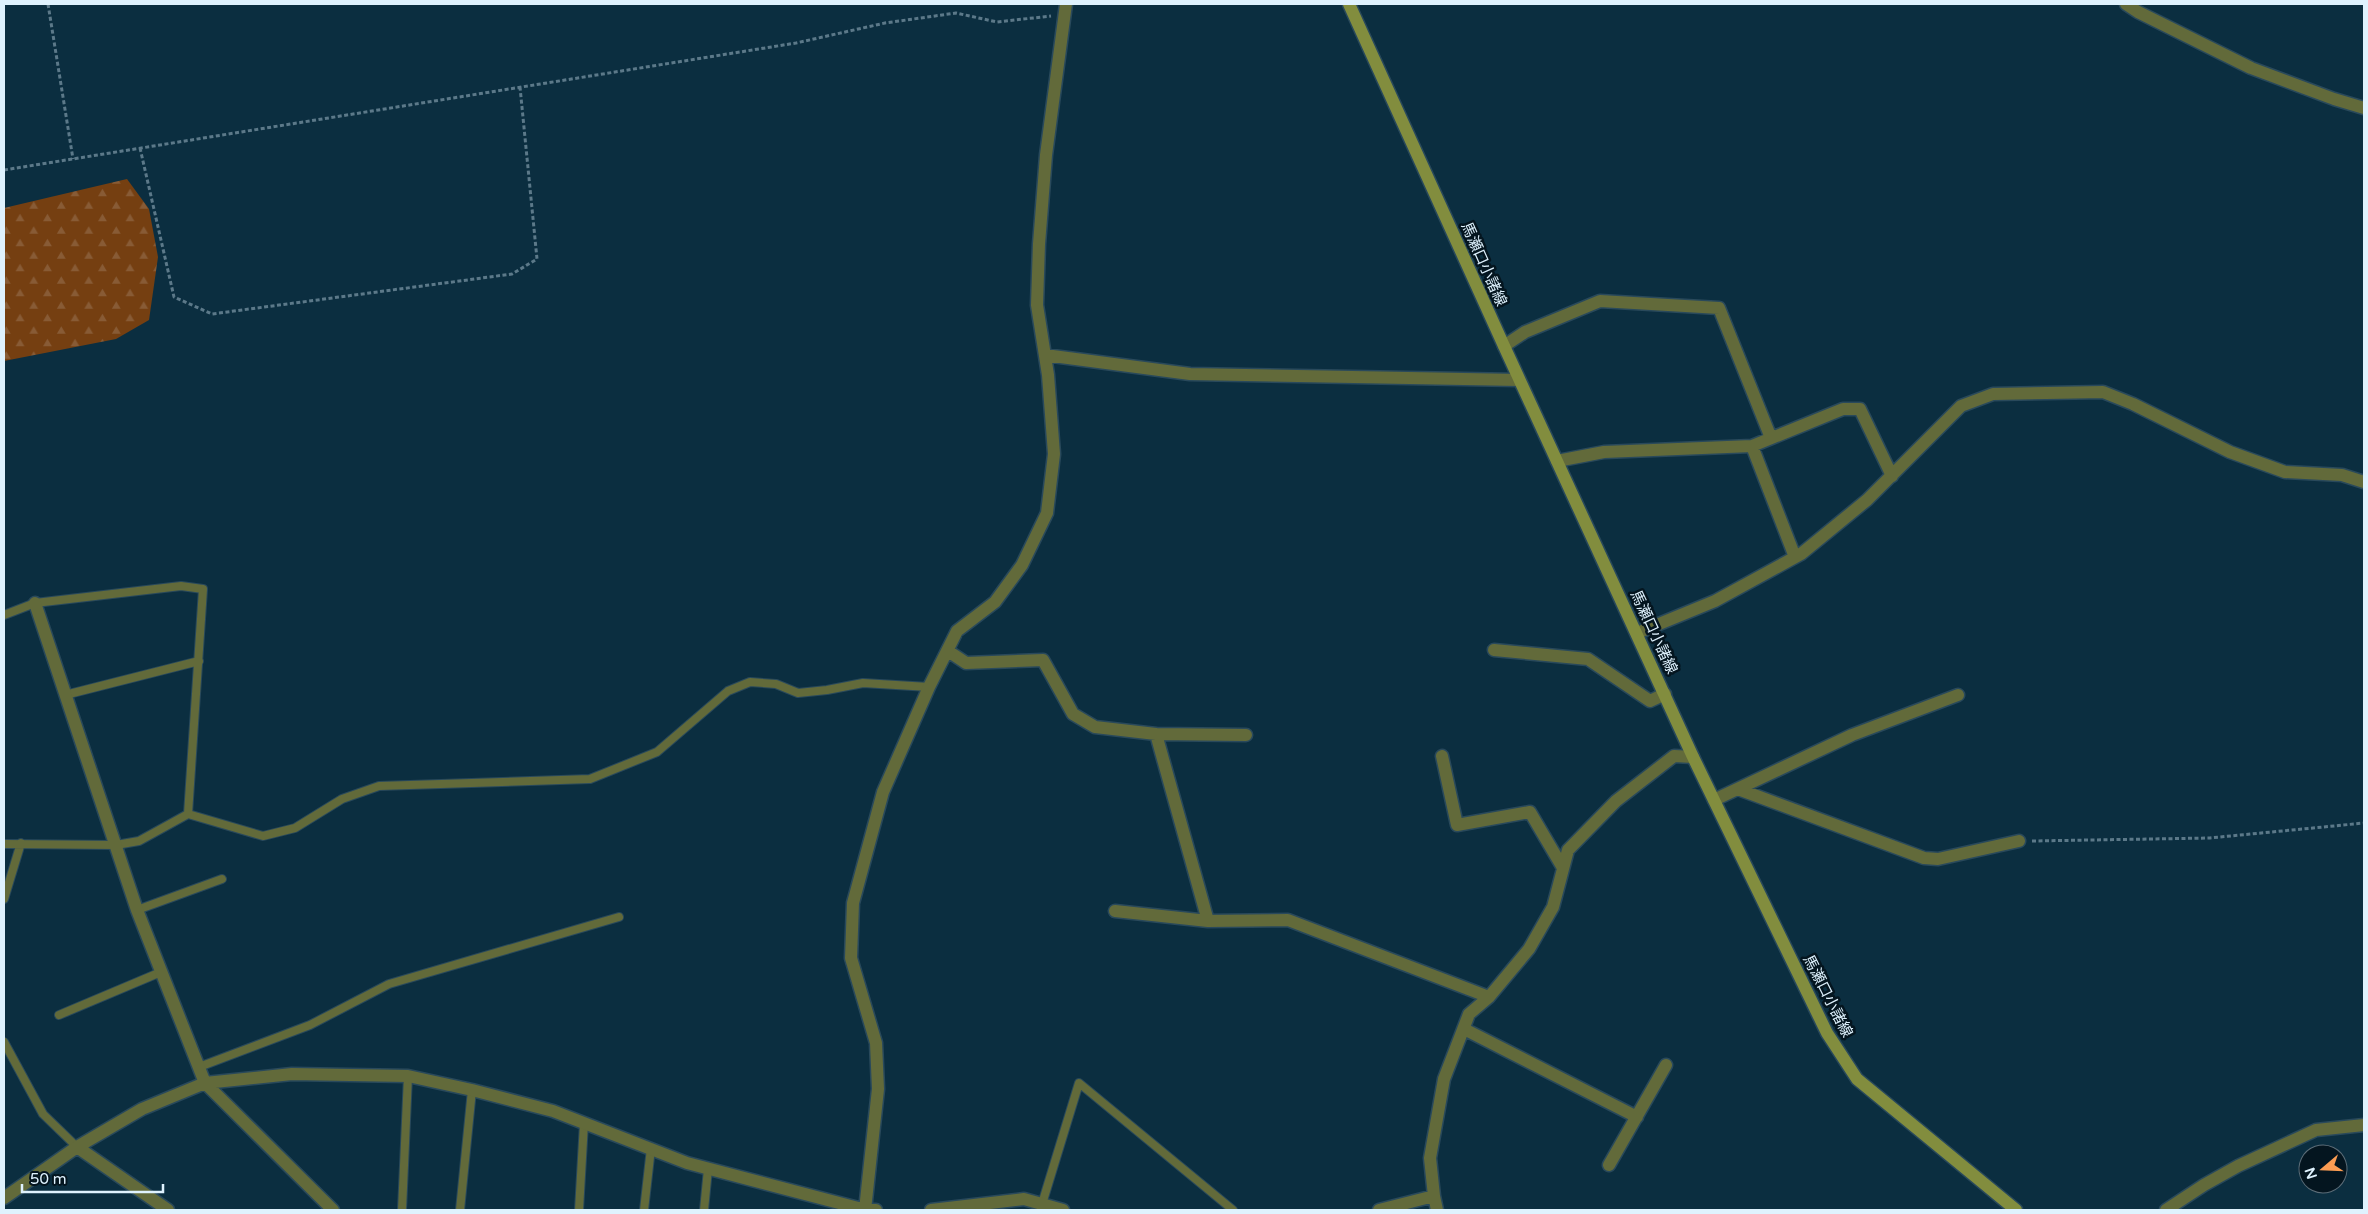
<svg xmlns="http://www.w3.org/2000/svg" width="2368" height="1214" font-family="'Varela Round','Noto Sans JP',sans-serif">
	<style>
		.forest { fill: url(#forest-firs) }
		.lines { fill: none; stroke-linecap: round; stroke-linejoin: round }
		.lane-casing { stroke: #29495b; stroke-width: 10 }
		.street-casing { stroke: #29495b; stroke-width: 15 }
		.secondary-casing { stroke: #29495b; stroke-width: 15 }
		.path { stroke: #5c7989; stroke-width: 3; stroke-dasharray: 4 2.5; stroke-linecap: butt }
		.lane { stroke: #626a3a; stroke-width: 8 }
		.street { stroke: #626a3a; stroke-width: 12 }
		.secondary { stroke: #828d3e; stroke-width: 12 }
		.labels { text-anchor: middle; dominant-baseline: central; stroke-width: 5; stroke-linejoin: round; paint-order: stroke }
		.street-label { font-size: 15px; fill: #dff2fe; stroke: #04151f }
	</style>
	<defs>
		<pattern id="forest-firs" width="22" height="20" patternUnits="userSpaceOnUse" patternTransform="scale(1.25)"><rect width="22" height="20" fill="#753f11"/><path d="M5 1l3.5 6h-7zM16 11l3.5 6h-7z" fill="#885b35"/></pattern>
	</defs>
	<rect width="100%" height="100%" fill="#0b2e40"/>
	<path class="forest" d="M127,179l22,30 9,48 -9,63 -33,19 -112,22v-153z"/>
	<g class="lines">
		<defs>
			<path id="lane" d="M4,615l31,-12 146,-17 22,3 -15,225
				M65,695l134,-34
				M4,844l112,1 23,-4 49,-27 75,22 32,-8 47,-29 37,-13 211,-7 67,-27 71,-61 22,-9 26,2 22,9 29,-3 36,-7 66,4
				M4,899l17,-56
				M137,910l85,-31
				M59,1015l102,-43
				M4,1042l39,72 34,33
				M199,1067l111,-42 79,-41 230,-67
				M1042,1204l37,-121 154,127
				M402,1210l6,-134
				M460,1210l12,-120
				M579,1210l5,-87
				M644,1210l7,-62
				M704,1210l4,-41"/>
			<path id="street" d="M2126,4l12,8 113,56 83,31 30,9
				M1504,346l21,-14 75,-31 119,7 52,130
				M1045,355l145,19 329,6
				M1752,446l43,111
				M1557,461l47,-9 148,-6 91,-37h17l32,67
				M35,603l102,307 68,173 128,127
				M1637,633l78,-32 86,-47 66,-54 94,-94 32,-12 110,-2 30,12 97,48 55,20 57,3 22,7
				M1494,650l94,9 62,42 15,-7
				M948,651l18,12 77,-3 30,54 22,13 61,7 52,187
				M1156,734l90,1
				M1442,756l15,69 73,-13 33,56
				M1738,789l186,69 14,1 81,-18
				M1714,800l138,-65 106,-40
				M1115,911l93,10 80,-1 201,77
				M1464,1029l173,88
				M77,1147l91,63
				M1609,1165l57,-100
				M4,1198l73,-51 65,-38 63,-26 87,-9 116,2 64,14 81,21 134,52 179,47h10
				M865,1210l13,-121 -2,-46 -25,-85 2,-55 30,-111 46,-105 28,-56 38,-29 27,-37 25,-52 7,-59 -6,-79 -11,-70 2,-61 7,-89 20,-151
				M931,1210l93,-11 39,11
				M1379,1210l55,-14
				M1437,1210l-3,-14 -4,-38 14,-79 25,-65 20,-17 40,-48 24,-42 15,-57 48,-49 58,-45 19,1
				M2166,1210l38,-25 34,-19 78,-36 48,-5"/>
			<path id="secondary" d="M1349,4l155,342 189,411 134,276 30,46 159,131"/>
		</defs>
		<use href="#lane" class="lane-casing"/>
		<use href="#street" class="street-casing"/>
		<use href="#secondary" class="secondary-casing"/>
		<path class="path" d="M48,4l25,155
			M140,148l34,149 38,17 300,-40 25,-15 -17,-172
			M4,170l792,-127 89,-20 71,-10 41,9 54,-6
			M2032,841l178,-3 154,-15"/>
		<use href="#lane" class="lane"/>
		<use href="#street" class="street"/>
		<use href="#secondary" class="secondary"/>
	</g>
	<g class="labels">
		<g class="street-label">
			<text transform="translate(1484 264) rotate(66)">馬瀬口小諸線</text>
			<text transform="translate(1654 632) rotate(65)">馬瀬口小諸線</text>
			<text transform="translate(1828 996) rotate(63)">馬瀬口小諸線</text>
		</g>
	</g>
	<rect width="2368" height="1214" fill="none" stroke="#dff2fe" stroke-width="10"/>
	<g transform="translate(2323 1169) rotate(251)"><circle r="24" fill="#04151f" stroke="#5c6d78"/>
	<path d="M0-4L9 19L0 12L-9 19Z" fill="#fc9d53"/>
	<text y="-8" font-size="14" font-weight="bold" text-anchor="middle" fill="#dff2fe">N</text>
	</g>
	<path d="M22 1184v8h141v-8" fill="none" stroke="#dff2fe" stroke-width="2.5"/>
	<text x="30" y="1184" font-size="15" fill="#dff2fe" stroke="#04151f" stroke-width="4" paint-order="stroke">50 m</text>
</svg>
